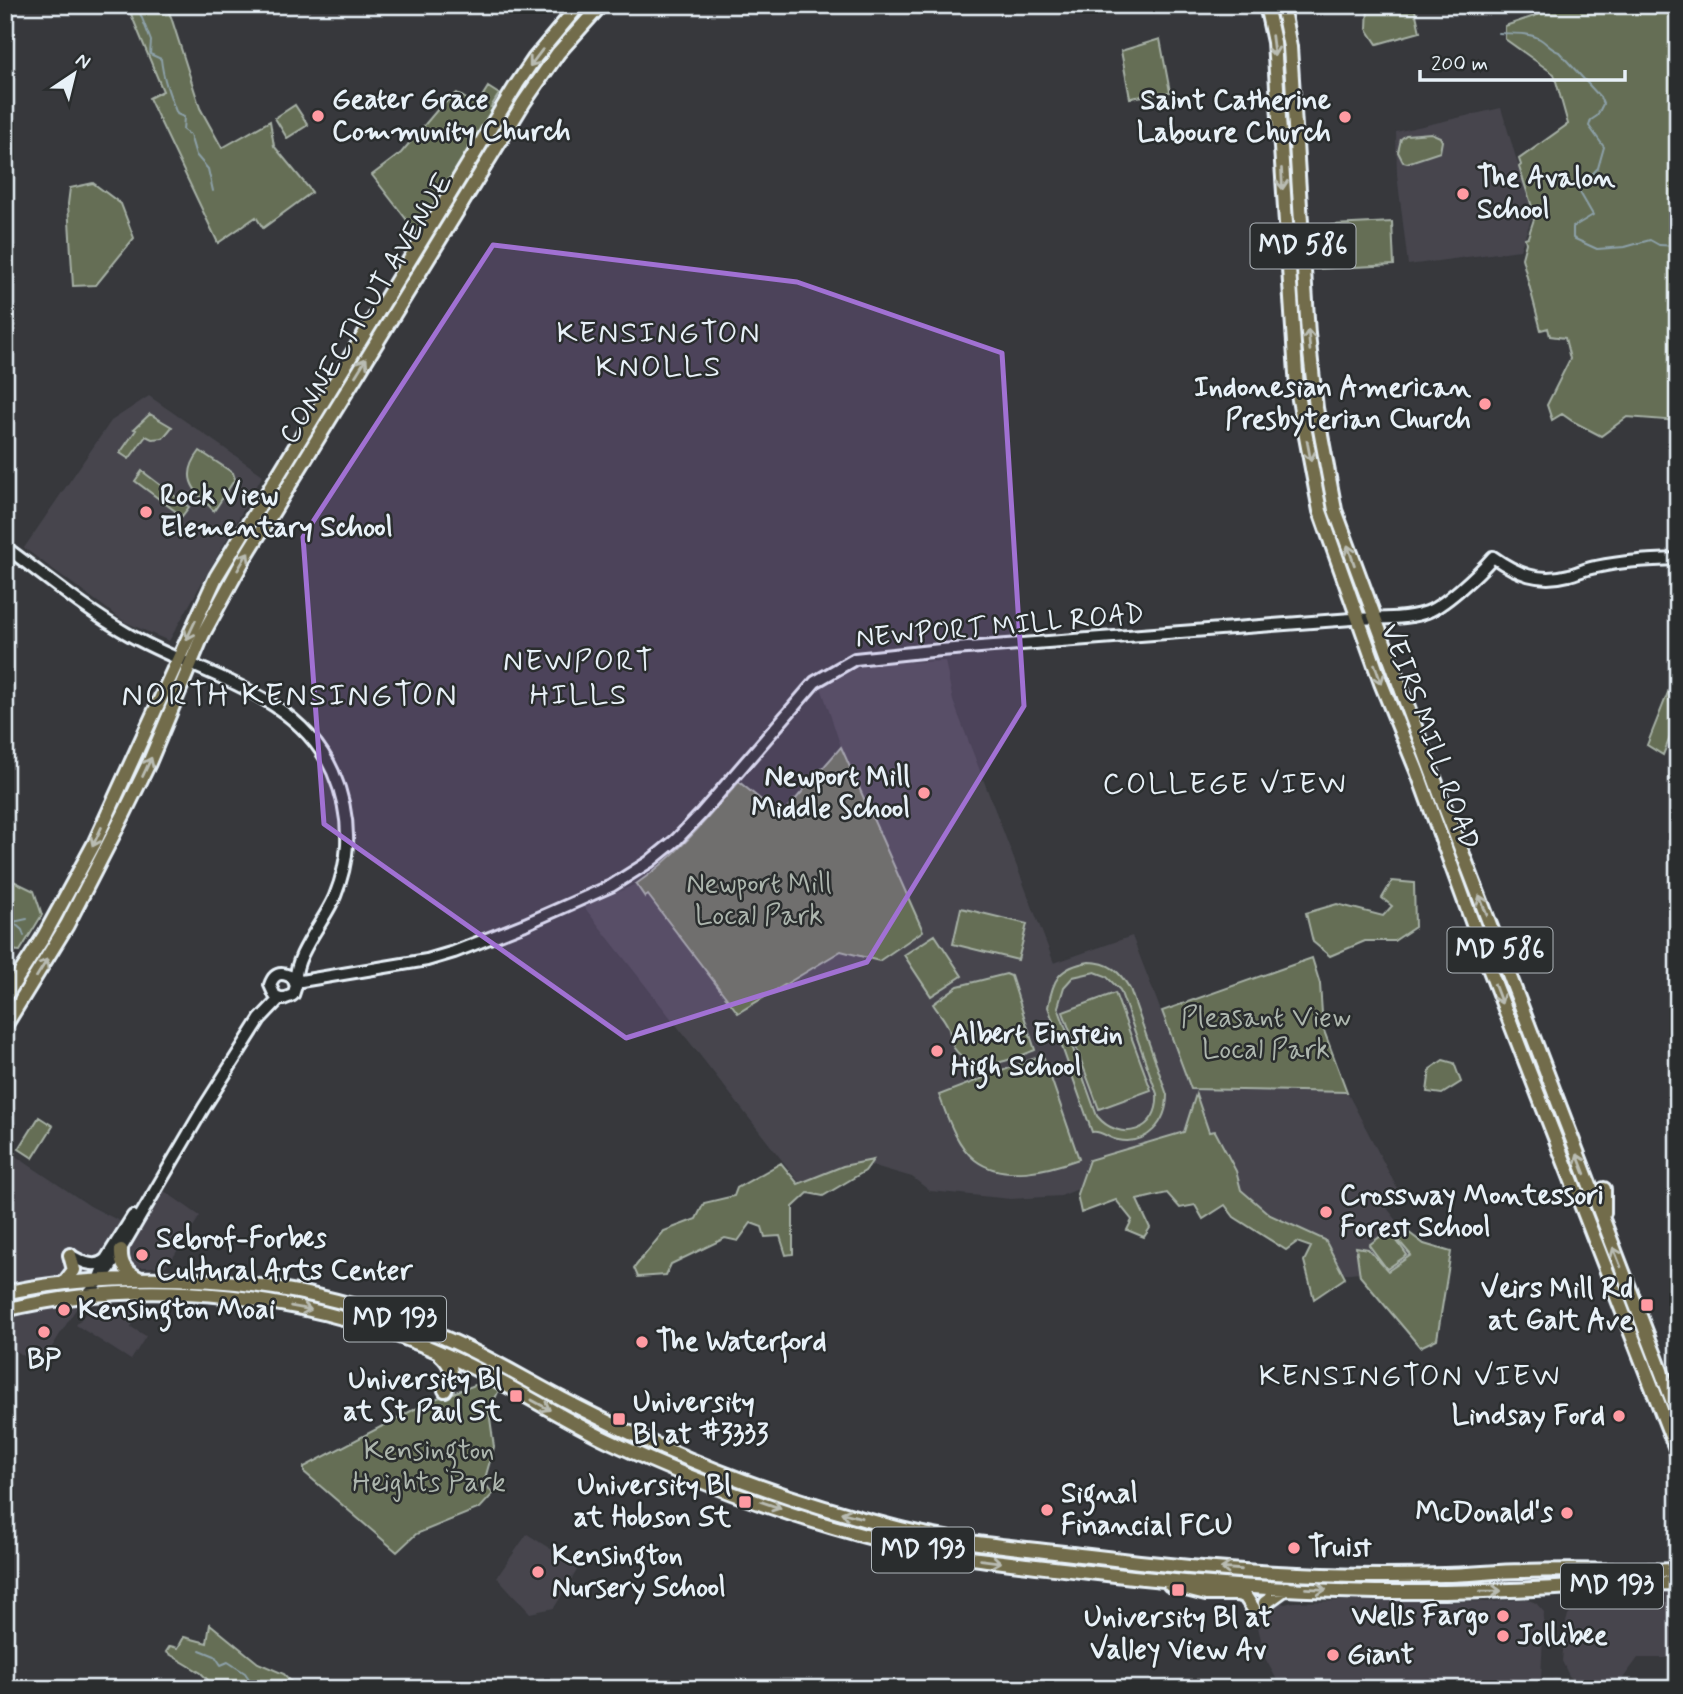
<svg xmlns="http://www.w3.org/2000/svg" width="1683" height="1694" font-family="Mynerve,sans-serif">
	<style>
		.built { fill: #46454d }
		.green { fill: #656e54; stroke: #a6b0a6; stroke-width: 2; fill-rule: evenodd }
		.lines { fill: none; stroke-linecap: round; stroke-linejoin: round }
		.stream { stroke: #8ca0a8; stroke-width: 2 }
		.secondary-casing { stroke: #e8f1f8; stroke-width: 16 }
		.primary-casing { stroke: #e8f1f8; stroke-width: 18 }
		.secondary { stroke: #2a2d2e; stroke-width: 10 }
		.primary { stroke: #726c4b; stroke-width: 12 }
		.oneway { stroke: #b9bcb3 }
		.marked { fill: #a171d3; fill-opacity: 0.2; stroke: #a171d3; stroke-width: 5; stroke-linejoin: round }
		.poi-dot { fill: #ff9aa2; stroke: #2a2d2e; stroke-width: 2.5 }
		.labels { text-anchor: middle; dominant-baseline: central; stroke-width: 5; stroke-linejoin: round; paint-order: stroke }
		.shield { fill: #2a2d2e; stroke: #afb6bb; stroke-width: 2 }
		.shield-label { font-size: 26px; font-weight: bold; fill: #e8f1f8 }
		.poi-label { font-size: 28px; font-weight: bold; fill: #e8f1f8; stroke: #2a2d2e; text-anchor: start }
		.street-label { font-size: 28px; fill: #e8f1f8; stroke: #2a2d2e }
		.park-label { font-size: 28px; fill: #adb6ae; stroke: #2a2d2e }
		.neighbourhood-label { font-size: 30px; letter-spacing: 2px; fill: #e8f1f8; stroke: #2a2d2e }
		.quarter-label { font-size: 32px; letter-spacing: 2px; fill: #e8f1f8; stroke: #2a2d2e }
	</style>
	<rect width="100%" height="100%" fill="#37383c"/>
	<filter id="ink" filterUnits="userSpaceOnUse"><feTurbulence type="fractalNoise" baseFrequency=".0143" numOctaves="2"/><feDisplacementMap in="SourceGraphic" scale="14" xChannelSelector="R" yChannelSelector="G"/><feConvolveMatrix kernelMatrix="1 2 1 2 8 2 1 2 1" color-interpolation-filters="sRGB"/></filter>
	<g filter="url(#ink)">
		<path class="built" d="M1501,108l32,106 -13,36 -112,15 -11,-91 -1,-42z
			M149,396l114,79 -94,166 -44,-19 -101,-74 87,-127z
			M945,661l8,40 101,262 78,-27 59,153 156,3 52,100 -12,16 27,34 18,98 -17,3 -55,-71 -20,2 -19,-34 -53,-23 -42,-34 -23,-45 -142,58 -50,3 -81,-8 -18,-14 -38,-11 -75,16 -215,-275 52,-23 9,12 3,-1 90,118 103,-63 81,-19 -81,-184 -20,-60 36,-19 30,-5z
			M5,1149l85,57 49,25 21,-43 40,28 -28,43 -8,8h-81l-4,-2 19,16 -24,31 -34,54 -35,-22z
			M141,1304l-10,23 15,9 -15,24 -55,-35 14,-17z
			M527,1534l52,33 -25,41 -24,5 -33,-36z
			M1678,1591v71l-4,-4h-36l-23,31h-29l-17,-13 -7,-15 4,-39 2,-7 8,-11 36,-10z
			M1253,1593l16,1 6,7 10,3 8,-2 84,-2 111,2 38,-3 10,4 8,9 -3,69 15,-3 16,11h-290l-17,-31 -13,-58z"/>
		<path class="green" d="M121,5h44l6,12 29,91 22,40 48,-27 4,25 38,46 -49,36 -7,-11 -38,26 -69,-145 14,-7 -32,-77z
			M1368,5h24l2,7 21,-2 5,22 -43,12 -10,-15z
			M1567,5h111v416l-51,-4 -26,19 -29,-15 -10,-7 -10,6 -5,-15 23,-46 -5,-21 -15,-2 -2,-8 -7,2 -19,-72 4,-15 -1,-5 3,-1 7,-21 -16,-49 2,-2 -2,-6 49,-35 -14,-50 -49,-35v-13z
			M1160,39l10,53 -40,6 -9,-47z
			M488,87l11,7 -8,13 9,3 -72,119 -11,4 -45,-58 29,-22 37,-44 19,-16 14,9 7,1z
			M295,105l13,20 -21,13 -12,-20z
			M1431,133l9,4 2,4 -2,11 -33,11 -4,-1 -5,-10 3,-13 5,-4z
			M93,183l28,21 13,34 -38,47 -23,1 -5,-82 2,-16z
			M1392,222l2,43 -79,4 -2,-43z
			M150,414l22,13 -9,11 -11,1 -6,-3 -17,23 -9,-6 16,-23 -2,-1z
			M200,451l33,22 2,6 -21,32c-20,-21 -35,-33 -14,-60z
			M142,471l47,36 -7,9 -47,-35z
			M1675,675l3,1v41l-15,38 -16,-10z
			M841,747l82,184 -44,30 -38,-10 -103,62 -90,-118 -3,2 -9,-13c41,-28 71,-65 103,-102l42,34z
			M5,877l29,14 8,24 -22,36 -11,-1 1,-16 -5,-4z
			M1392,881l22,2 1,44 -21,14h-29l-35,15 -17,-14 -7,-29 31,-9 46,12 9,-10 -10,-8z
			M961,908l66,16 -9,36 -65,-16z
			M935,935l27,41 -31,20 -27,-41z
			M1312,958l8,26 3,44 24,64 -156,-3 -29,-78z
			M1089,962c21,0 31,10 41,27l37,106c0,27 -20,51 -49,45 -10,-1 -16,-10 -26,-8l-44,-125c5,-28 11,-40 41,-45zM1095,972l11,4 14,14 37,104c3,37 -37,50 -60,22l-39,-109 6,-20 9,-10z
			M1006,974l5,2 24,74c-25,10 -61,27 -81,-2 -4,-6 -3,-15 -6,-21 -3,-8 -11,-16 -15,-23l25,-18z
			M1115,993l36,97 -52,19 -36,-97z
			M1038,1057l6,1 35,101c-31,11 -75,23 -104,1 -19,-15 -28,-44 -36,-65z
			M1443,1060l11,3 7,19 -19,12 -15,-2 3,-23z
			M1196,1094l13,38 6,-1 21,40 5,19 29,25 55,25 20,38 -31,21 -10,-38 7,-14 -14,-5 -11,8 -52,-33 -9,-12 -22,14 -8,-14 -15,3 -13,-15 -30,7 13,28 -6,9 -17,-7 5,-10 -16,-20 -35,13 -4,-19 12,-34 95,-28z
			M39,1117l14,9 -20,32 -14,-9z
			M873,1160l-8,11 -42,25 -15,-3 -15,14v47l-7,1 -6,-19 -15,1 -3,-10 -11,-4 -13,18 -13,-3 -54,26 -5,11 -28,2 -4,-9 30,-37 32,-12 8,-16 30,-7 3,-8 44,-25 17,21 45,-18z
			M1389,1230l18,25 -20,14 -18,-24z
			M1408,1232l16,12 27,8 -14,87 -17,8 -60,-71 -4,-29 12,2 20,22 23,-16 -12,-14z
			M481,1383l19,5 -11,23 5,36 -10,35 9,12 -13,14 -64,26 -19,18 -93,-80v-5l128,-67z
			M210,1624l48,39 26,11 14,15h-81l-16,-16 -35,-21 4,-6 8,2 6,-11 23,6z"/>
		<g class="lines">
			<path class="stream" d="M134,5l4,3 13,33 -1,13 11,5c2,20 9,37 16,55l7,3 -1,13 7,5 6,20 12,14 5,22
				M1499,33c14,1 29,-1 41,6 7,4 10,10 19,13l41,45 3,7 -6,12 -6,4 -2,6 15,21 -6,21 -20,21 15,26 -20,12v11l24,11 28,-2 25,-7 9,5 19,1
				M5,908l8,14 14,-3
				M13,922l9,8 2,6
				M200,1650l15,6 6,9 7,-3 17,11 11,16"/>
			<defs>
				<path id="secondary" d="M5,547c40,29 79,62 121,86 73,43 169,56 207,139 10,23 15,48 14,73 -1,17 -6,36 -12,51 -10,25 -42,60 -39,86
					M292,976l4,10 -3,9 -10,4 -8,-3 -5,-11c6,-18 18,-10 31,-4l126,-21 27,-8 71,-28 86,-38 38,-24 27,-22 25,-26 114,-132 40,-23 86,-9 411,-31c23,-1 49,1 72,-6 19,-5 56,-41 69,-56 24,17 46,26 76,18 9,-2 18,-7 27,-8 27,-6 54,-7 82,-8
					M70,1255c11,6 25,15 36,4
					M99,1278l7,-19 27,-43
					M87,1296l23,-28 93,-159 57,-90 19,-20"/>
				<path id="primary" d="M1266,5l8,37 23,347 23,122 61,172 36,88 72,197 189,486
					M1282,5l8,42 18,287 8,74 19,102 111,300 232,605
					M5,997l39,-61 50,-92 122,-267 301,-493 17,-25 45,-54
					M5,1026l62,-101 57,-111 25,-51 54,-129 41,-75 280,-457 34,-49 43,-48
					M1604,1213v-24
					M121,1250c-1,16 6,22 19,29
					M64,1283l10,-13 -4,-15
					M5,1293c43,-10 86,-13 129,-14 116,-2 214,16 320,63 37,17 72,38 108,57 33,17 67,34 101,49 76,34 157,61 238,81 62,15 125,19 188,27 117,15 237,23 355,19 26,0 52,-4 78,-4 52,-2 104,1 156,-1
					M5,1310c145,-36 306,-15 441,45 56,24 107,59 161,85 90,43 188,79 285,103 65,16 131,21 197,29 115,14 231,21 346,20 81,0 162,-8 243,-9
					M440,1354c14,13 13,19 5,36
					M1170,1585l36,9h31l8,2 8,12
					M1265,1603l21,-15"/>
			</defs>
			<use href="#secondary" class="secondary-casing"/>
			<use href="#primary" class="primary-casing"/>
			<use href="#secondary" class="secondary"/>
			<use href="#primary" class="primary"/>
		</g>
		<defs><path id="oneway-shaft" d="M-6 0H5M1.5-3L5.5 0L1.5 3" fill="none" stroke-width="1.6" stroke-linecap="round" stroke-linejoin="round" transform="scale(1.75)"/></defs>
		<g class="oneway">
			<use href="#oneway-shaft" transform="translate(1273 46) rotate(83)"/>
			<use href="#oneway-shaft" transform="translate(536 58) rotate(127)"/>
			<use href="#oneway-shaft" transform="translate(1282 179) rotate(87)"/>
			<use href="#oneway-shaft" transform="translate(1309 340) rotate(-95)"/>
			<use href="#oneway-shaft" transform="translate(361 367) rotate(-58)"/>
			<use href="#oneway-shaft" transform="translate(1309 451) rotate(79)"/>
			<use href="#oneway-shaft" transform="translate(1351 555) rotate(-109)"/>
			<use href="#oneway-shaft" transform="translate(243 561) rotate(-60)"/>
			<use href="#oneway-shaft" transform="translate(191 630) rotate(115)"/>
			<use href="#oneway-shaft" transform="translate(1378 674) rotate(71)"/>
			<use href="#oneway-shaft" transform="translate(147 767) rotate(-65)"/>
			<use href="#oneway-shaft" transform="translate(97 837) rotate(115)"/>
			<use href="#oneway-shaft" transform="translate(1483 905) rotate(-111)"/>
			<use href="#oneway-shaft" transform="translate(42 968) rotate(-58)"/>
			<use href="#oneway-shaft" transform="translate(1498 994) rotate(69)"/>
			<use href="#oneway-shaft" transform="translate(1581 1164) rotate(-111)"/>
			<use href="#oneway-shaft" transform="translate(1617 1257) rotate(-112)"/>
			<use href="#oneway-shaft" transform="translate(301 1308) rotate(10)"/>
			<use href="#oneway-shaft" transform="translate(541 1405) rotate(29)"/>
			<use href="#oneway-shaft" transform="translate(771 1505) rotate(19)"/>
			<use href="#oneway-shaft" transform="translate(851 1515) rotate(-165)"/>
			<use href="#oneway-shaft" transform="translate(991 1561) rotate(8)"/>
			<use href="#oneway-shaft" transform="translate(1231 1569) rotate(-176)"/>
			<use href="#oneway-shaft" transform="translate(1316 1589) rotate(3)"/>
			<use href="#oneway-shaft" transform="translate(1491 1591) rotate(-1)"/>
		</g>
	</g>
	<path class="marked" d="M493,245l304,37 205,71 22,353 -157,256 -241,76 -302,-214 -21,-287z"/>
	<g class="poi-dot">
		<circle cx="318" cy="116" r="7"/>
		<circle cx="1345" cy="117" r="7"/>
		<circle cx="1463" cy="194" r="7"/>
		<circle cx="1485" cy="404" r="7"/>
		<circle cx="146" cy="512" r="7"/>
		<circle cx="924" cy="793" r="7"/>
		<circle cx="937" cy="1051" r="7"/>
		<circle cx="1326" cy="1212" r="7"/>
		<circle cx="142" cy="1255" r="7"/>
		<rect x="1640" y="1298" width="14" height="14" rx="3.5"/>
		<circle cx="64" cy="1310" r="7"/>
		<circle cx="44" cy="1332" r="7"/>
		<circle cx="642" cy="1342" r="7"/>
		<rect x="509" y="1389" width="14" height="14" rx="3.5"/>
		<circle cx="1619" cy="1416" r="7"/>
		<rect x="612" y="1412" width="14" height="14" rx="3.5"/>
		<rect x="738" y="1495" width="14" height="14" rx="3.5"/>
		<circle cx="1047" cy="1510" r="7"/>
		<circle cx="1567" cy="1513" r="7"/>
		<circle cx="1294" cy="1548" r="7"/>
		<circle cx="538" cy="1572" r="7"/>
		<rect x="1171" y="1583" width="14" height="14" rx="3.5"/>
		<circle cx="1503" cy="1616" r="7"/>
		<circle cx="1503" cy="1636" r="7"/>
		<circle cx="1333" cy="1655" r="7"/>
	</g>
	<g class="labels">
		<g class="shield">
			<rect x="1250.5" y="223.5" width="105" height="45" rx="5"/>
			<rect x="1447.5" y="927.5" width="105" height="45" rx="5"/>
			<rect x="344" y="1296.5" width="102" height="45" rx="5"/>
			<rect x="872" y="1527.5" width="102" height="45" rx="5"/>
			<rect x="1561" y="1563.5" width="102" height="45" rx="5"/>
		</g>
		<g class="shield-label">
			<text x="1303" y="246">MD 586</text>
			<text x="1500" y="950">MD 586</text>
			<text x="395" y="1319">MD 193</text>
			<text x="923" y="1550">MD 193</text>
			<text x="1612" y="1586">MD 193</text>
		</g>
		<g class="poi-label">
			<text x="332" y="100">Geater Grace<tspan x="332" dy="32">Community Church</tspan></text>
			<text x="1331" y="101" text-anchor="end">Saint Catherine<tspan x="1331" dy="32">Laboure Church</tspan></text>
			<text x="1477" y="178">The Avalon<tspan x="1477" dy="32">School</tspan></text>
			<text x="1471" y="388" text-anchor="end">Indonesian American<tspan x="1471" dy="32">Presbyterian Church</tspan></text>
			<text x="160" y="496">Rock View<tspan x="160" dy="32">Elementary School</tspan></text>
			<text x="910" y="777" text-anchor="end">Newport Mill<tspan x="910" dy="32">Middle School</tspan></text>
			<text x="951" y="1035">Albert Einstein<tspan x="951" dy="32">High School</tspan></text>
			<text x="1340" y="1196">Crossway Montessori<tspan x="1340" dy="32">Forest School</tspan></text>
			<text x="156" y="1239">Sebrof-Forbes<tspan x="156" dy="32">Cultural Arts Center</tspan></text>
			<text x="1633" y="1289" text-anchor="end">Veirs Mill Rd<tspan x="1633" dy="32">at Galt Ave</tspan></text>
			<text x="78" y="1310">Kensington Moai</text>
			<text x="656" y="1342">The Waterford</text>
			<text x="44" y="1360" text-anchor="middle">BP</text>
			<text x="502" y="1380" text-anchor="end">University Bl<tspan x="502" dy="32">at St Paul St</tspan></text>
			<text x="633" y="1403">University<tspan x="633" dy="32">Bl at #3333</tspan></text>
			<text x="1605" y="1416" text-anchor="end">Lindsay Ford</text>
			<text x="731" y="1486" text-anchor="end">University Bl<tspan x="731" dy="32">at Hobson St</tspan></text>
			<text x="1061" y="1494">Signal<tspan x="1061" dy="32">Financial FCU</tspan></text>
			<text x="1553" y="1513" text-anchor="end">McDonald's</text>
			<text x="1308" y="1548">Truist</text>
			<text x="552" y="1556">Kensington<tspan x="552" dy="32">Nursery School</tspan></text>
			<text x="1489" y="1616" text-anchor="end">Wells Fargo</text>
			<text x="1178" y="1618" text-anchor="middle">University Bl at<tspan x="1178" dy="32">Valley View Av</tspan></text>
			<text x="1517" y="1636">Jollibee</text>
			<text x="1347" y="1655">Giant</text>
		</g>
		<g class="street-label">
			<text transform="translate(367 309) rotate(-59)">CONNECTICUT AVENUE</text>
			<text transform="translate(1000 627) rotate(-5)">NEWPORT MILL ROAD</text>
			<text transform="translate(1429 737) rotate(70)">VEIRS MILL ROAD</text>
		</g>
		<g class="park-label">
			<text x="759" y="884">Newport Mill<tspan x="759" dy="32">Local Park</tspan></text>
			<text x="1266" y="1018">Pleasant View<tspan x="1266" dy="32">Local Park</tspan></text>
			<text x="429" y="1451">Kensington<tspan x="429" dy="32">Heights Park</tspan></text>
		</g>
		<g class="neighbourhood-label">
			<text x="659" y="333">KENSINGTON<tspan x="659" dy="34">KNOLLS</tspan></text>
			<text x="579" y="661">NEWPORT<tspan x="579" dy="34">HILLS</tspan></text>
			<text x="1225" y="784">COLLEGE VIEW</text>
			<text x="1410" y="1376">KENSINGTON VIEW</text>
		</g>
		<g class="quarter-label">
			<text x="290" y="696">NORTH KENSINGTON</text>
		</g>
	</g>
	<rect width="1683" height="1694" fill="none" stroke="#2a2d2e" stroke-width="28"/>
	<rect x="14" y="14" width="1655" height="1666" fill="none" stroke="#e8f1f8" stroke-width="2.5" filter="url(#ink)"/>
	<g transform="translate(74 74) rotate(35)" stroke="#2a2d2e" stroke-width="5" paint-order="stroke">
	<path d="M0-5L12 26L0 18L-12 26Z" fill="#e8f1f8"/>
	<text y="-10" font-size="19" font-weight="bold" text-anchor="middle" fill="#e8f1f8">N</text>
	</g>
	<path d="M1420 70v10h205v-10" fill="none" stroke="#e8f1f8" stroke-width="3.5"/>
	<text x="1431" y="70" font-size="21" fill="#e8f1f8" stroke="#2a2d2e" stroke-width="5" paint-order="stroke">200 m</text>
</svg>
